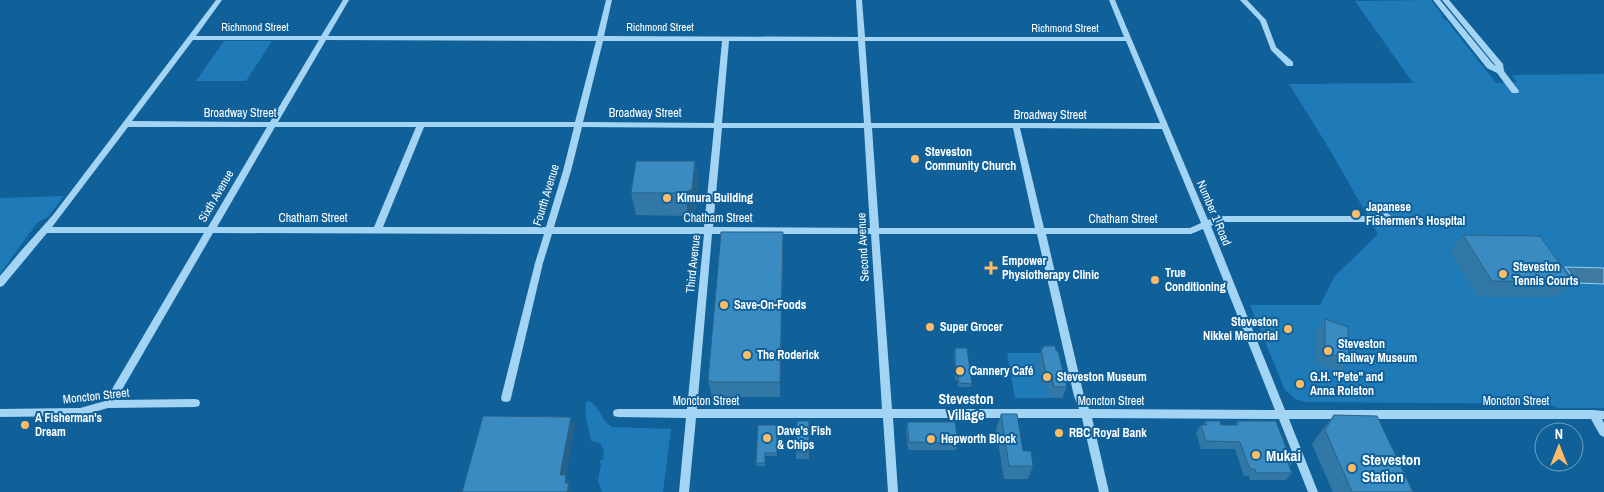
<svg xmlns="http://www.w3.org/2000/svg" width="1604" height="492" font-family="'Archivo Narrow',sans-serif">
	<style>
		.green { fill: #1f7bb7 }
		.water { fill: #3f78a1; stroke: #95d2f8 }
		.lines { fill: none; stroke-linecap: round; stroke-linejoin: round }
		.minor { fill: #a3d4f4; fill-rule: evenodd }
		.wall { fill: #3178a6 }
		.shaded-wall { fill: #286187 }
		.building { fill: #398bc1; stroke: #286187 }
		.poi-dot { fill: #ffbc66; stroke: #10619a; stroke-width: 2 }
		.labels { text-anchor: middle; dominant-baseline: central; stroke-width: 4; stroke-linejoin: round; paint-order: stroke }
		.far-street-label { font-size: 11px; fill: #fff; stroke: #10619a }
		.street-label { font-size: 12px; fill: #fff; stroke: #10619a }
		.poi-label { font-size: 12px; font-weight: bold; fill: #fff; stroke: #10619a; text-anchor: start }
		.neighbourhood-label { font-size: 14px; font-weight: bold; fill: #fff; stroke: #10619a }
		.near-poi-label { font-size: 15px; font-weight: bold; fill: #fff; stroke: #10619a; text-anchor: start }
	</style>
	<rect width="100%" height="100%" fill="#10619a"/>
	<path class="green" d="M1431,0l12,16 -2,1 6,4 49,62 21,-1 -5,-7 92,-1v334h-46l-11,-4 -241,-2 -11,-3 -10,-9 -35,-85h70l15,-29 43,-42 -48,-84 -41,-66 124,-1 -58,-82z
		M224,41h48l-26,40h-50z
		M64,196l-16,21 -11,6 -37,51v-76z
		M1007,353h46l10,45h-48z
		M589,401c12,6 12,21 24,26l58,2 -8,63h-61l-4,-11 3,-17 -2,-3 4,-2 1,-8 -4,-8 -9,-2c-2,-15 -7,-24 -5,-39z"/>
	<path class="water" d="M1565,267l39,1v16l-27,-1z"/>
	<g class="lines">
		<path class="minor" d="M216,0h6l-26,36h125l22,-36h6l-21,36h269l9,-36h6l-8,36 254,1 -2,-37h6l3,37h259l-15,-37h6l93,220 10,-4h154l15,-3 4,3 -1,2 -18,4h-153l-8,4 74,184h308l11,1v8h-2l2,4v14l-4,-2 -9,-16h-302l29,73h-10l-29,-73 -187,-1 17,74h-10l-17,-74h-189l5,74h-10l-5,-74h-187l-7,74h-10l7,-74 -68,-1 -4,-1 -1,-3 1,-3 4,-1h69l17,-175h-152l-9,29 -32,135 -1,3 -4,1 -4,-1 -1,-3 34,-135 9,-29 -331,-1 -97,167 79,-1 4,1 1,3 -1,3 -4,1 -87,1 -28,8 -80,1v-8l80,-1 25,-7 99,-168h-157l-44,53 -3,1v-11l20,-24 33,-37zM193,40h126l-49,82 -138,-1zM326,40l270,1 -21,81h-297zM603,41h119l-8,82 -131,-1zM729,41h129l6,82h-142zM865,41h261l34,82h-289zM128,127h139l-59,100h-156zM275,127h141l-42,100h-157zM424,127h150l-11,44 -17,56h-163zM582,127l132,1 -10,99h-150l17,-56zM722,128h142l6,100 -157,-1zM872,128h141l22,100h-156zM1020,128l142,1 39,94 -11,5h-146zM1203,229l72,181 -186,-1 -5,-13 -38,-162h145zM712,234h159l11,175h-185zM879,234h158l37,162 5,13h-187z
			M1240,0h7l19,20 10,27 17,15v4h-6l-16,-16 -11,-29z
			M1433,0h7l53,64 3,2 -54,-66h7l54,64 1,7 15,20 -1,2h-6l-15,-20 -10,-5z"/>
	</g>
	<path class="wall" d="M695,161l3,23 -3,28 -7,4 -52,-1 -5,-22z
		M783,232v16l-3,149h-65l-4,-3 -3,-14z
		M1463,235l110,47 -16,15h-79l-28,-46z
		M1325,319l24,41 -9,12 -24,-9v-32z
		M1043,346l24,41 -5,11h-12l-3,-13h-5l-5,-24z
		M955,348l17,36 -1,3h-13v-7h-3l-1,-28z
		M1001,414l22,37 10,15 -5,13h-24l-8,-50z
		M1334,415l79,77h-80l-21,-48 10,-14z
		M797,421h12v38h-13z
		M1205,421l16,4h13l3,-4 55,42 -3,4 3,6 -6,7h-36l-1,-4h-5l-9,-27h-34l-5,-16 5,-8h2z
		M907,422l51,21 -2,7h-48l-2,-21z
		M777,425v31h-12v10h-8l-1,-3z"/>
	<path class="shaded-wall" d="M695,161l3,23 -3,28 -7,4 -3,-23z
		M783,232v16l-3,149v-15z
		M571,417l4,11 -9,48 7,16h-6l-7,-17z"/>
	<path class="building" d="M636,161h59l-3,28 -7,4h-54z
		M721,232h62l-3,150h-67l-5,-2z
		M1463,235l77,1 33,46 -81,-1z
		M1325,319l23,8 1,33 -24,-8z
		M1043,346h12l1,5h2l9,36h-13l-3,-13h-5l-5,-25h2z
		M955,348h12l5,36 -13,-1 -1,-7h-2z
		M1001,414h16l6,37h8l2,15h-24z
		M1334,415l43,1 36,76h-61l-27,-62z
		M483,416l88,1 -11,58h6l-1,8h4l-2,9h-105z
		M797,421h12v31h-13z
		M1205,421h15l1,4h17l-1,-4h39l16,42h-4l4,10h-36l-1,-4h-5l-10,-27 -34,-1 -5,-16h6z
		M907,422h48l3,21 -49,-1z
		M758,425h19v28h-12v10h-9z"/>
	<g class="poi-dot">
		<circle cx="915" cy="159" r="5"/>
		<circle cx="667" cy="198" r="5"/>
		<circle cx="1356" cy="214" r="5"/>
		<path d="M988.5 260.5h5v5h5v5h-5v5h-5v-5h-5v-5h5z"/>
		<circle cx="1503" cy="274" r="5"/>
		<circle cx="1155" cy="280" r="5"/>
		<circle cx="724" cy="305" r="5"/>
		<circle cx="930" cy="327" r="5"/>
		<circle cx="1288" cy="329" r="5"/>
		<circle cx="1328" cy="351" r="5"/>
		<circle cx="747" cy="355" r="5"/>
		<circle cx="960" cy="371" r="5"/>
		<circle cx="1047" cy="377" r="5"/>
		<circle cx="1300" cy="384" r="5"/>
		<circle cx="25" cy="425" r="5"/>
		<circle cx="1059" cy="433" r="5"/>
		<circle cx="767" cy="438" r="5"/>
		<circle cx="931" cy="439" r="5"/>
		<circle cx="1256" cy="455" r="5"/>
		<circle cx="1352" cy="468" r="5"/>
	</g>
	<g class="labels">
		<g class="far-street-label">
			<text x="255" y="27">Richmond Street</text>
			<text x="660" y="27">Richmond Street</text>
			<text x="1065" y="28">Richmond Street</text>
		</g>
		<g class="street-label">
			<text x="240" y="113">Broadway Street</text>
			<text x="645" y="113">Broadway Street</text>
			<text x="1050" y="115">Broadway Street</text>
			<text transform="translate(546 195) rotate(-73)">Fourth Avenue</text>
			<text transform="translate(216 196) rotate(-60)">Sixth Avenue</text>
			<text transform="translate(1214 213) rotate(67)">Number 1 Road</text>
			<text x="313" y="218">Chatham Street</text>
			<text x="718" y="218">Chatham Street</text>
			<text x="1123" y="219">Chatham Street</text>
			<text transform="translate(863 247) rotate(-93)">Second Avenue</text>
			<text transform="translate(693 264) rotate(-84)">Third Avenue</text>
			<text transform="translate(96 396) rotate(-6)">Moncton Street</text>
			<text x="706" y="401">Moncton Street</text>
			<text x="1111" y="401">Moncton Street</text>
			<text x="1516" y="401">Moncton Street</text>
		</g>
		<g class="poi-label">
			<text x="925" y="152">Steveston<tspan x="925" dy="14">Community Church</tspan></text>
			<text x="677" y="198">Kimura Building</text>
			<text x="1366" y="207">Japanese<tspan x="1366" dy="14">Fishermen's Hospital</tspan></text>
			<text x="1002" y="261">Empower<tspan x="1002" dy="14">Physiotherapy Clinic</tspan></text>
			<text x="1513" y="267">Steveston<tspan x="1513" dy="14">Tennis Courts</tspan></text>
			<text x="1165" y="273">True<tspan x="1165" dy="14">Conditioning</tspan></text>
			<text x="734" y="305">Save-On-Foods</text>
			<text x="1278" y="322" text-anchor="end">Steveston<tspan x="1278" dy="14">Nikkei Memorial</tspan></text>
			<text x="940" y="327">Super Grocer</text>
			<text x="1338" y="344">Steveston<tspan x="1338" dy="14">Railway Museum</tspan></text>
			<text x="757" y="355">The Roderick</text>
			<text x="970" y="371">Cannery Café</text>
			<text x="1057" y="377">Steveston Museum</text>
			<text x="1310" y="377">G.H. "Pete" and<tspan x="1310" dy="14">Anna Rolston</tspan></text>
			<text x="35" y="418">A Fisherman's<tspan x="35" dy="14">Dream</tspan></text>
			<text x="777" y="431">Dave's Fish<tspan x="777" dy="14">&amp; Chips</tspan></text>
			<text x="1069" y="433">RBC Royal Bank</text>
			<text x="941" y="439">Hepworth Block</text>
		</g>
		<g class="neighbourhood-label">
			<text x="966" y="399">Steveston<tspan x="966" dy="16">Village</tspan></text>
		</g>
		<g class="near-poi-label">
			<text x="1266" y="455">Mukai</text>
			<text x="1362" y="459">Steveston<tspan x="1362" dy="17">Station</tspan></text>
		</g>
	</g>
	<g transform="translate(1559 447)"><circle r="24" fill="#10619a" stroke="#70a0c2"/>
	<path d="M0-4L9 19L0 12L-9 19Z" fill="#ffbc66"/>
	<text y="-8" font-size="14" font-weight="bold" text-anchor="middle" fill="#ffffff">N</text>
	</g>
</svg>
